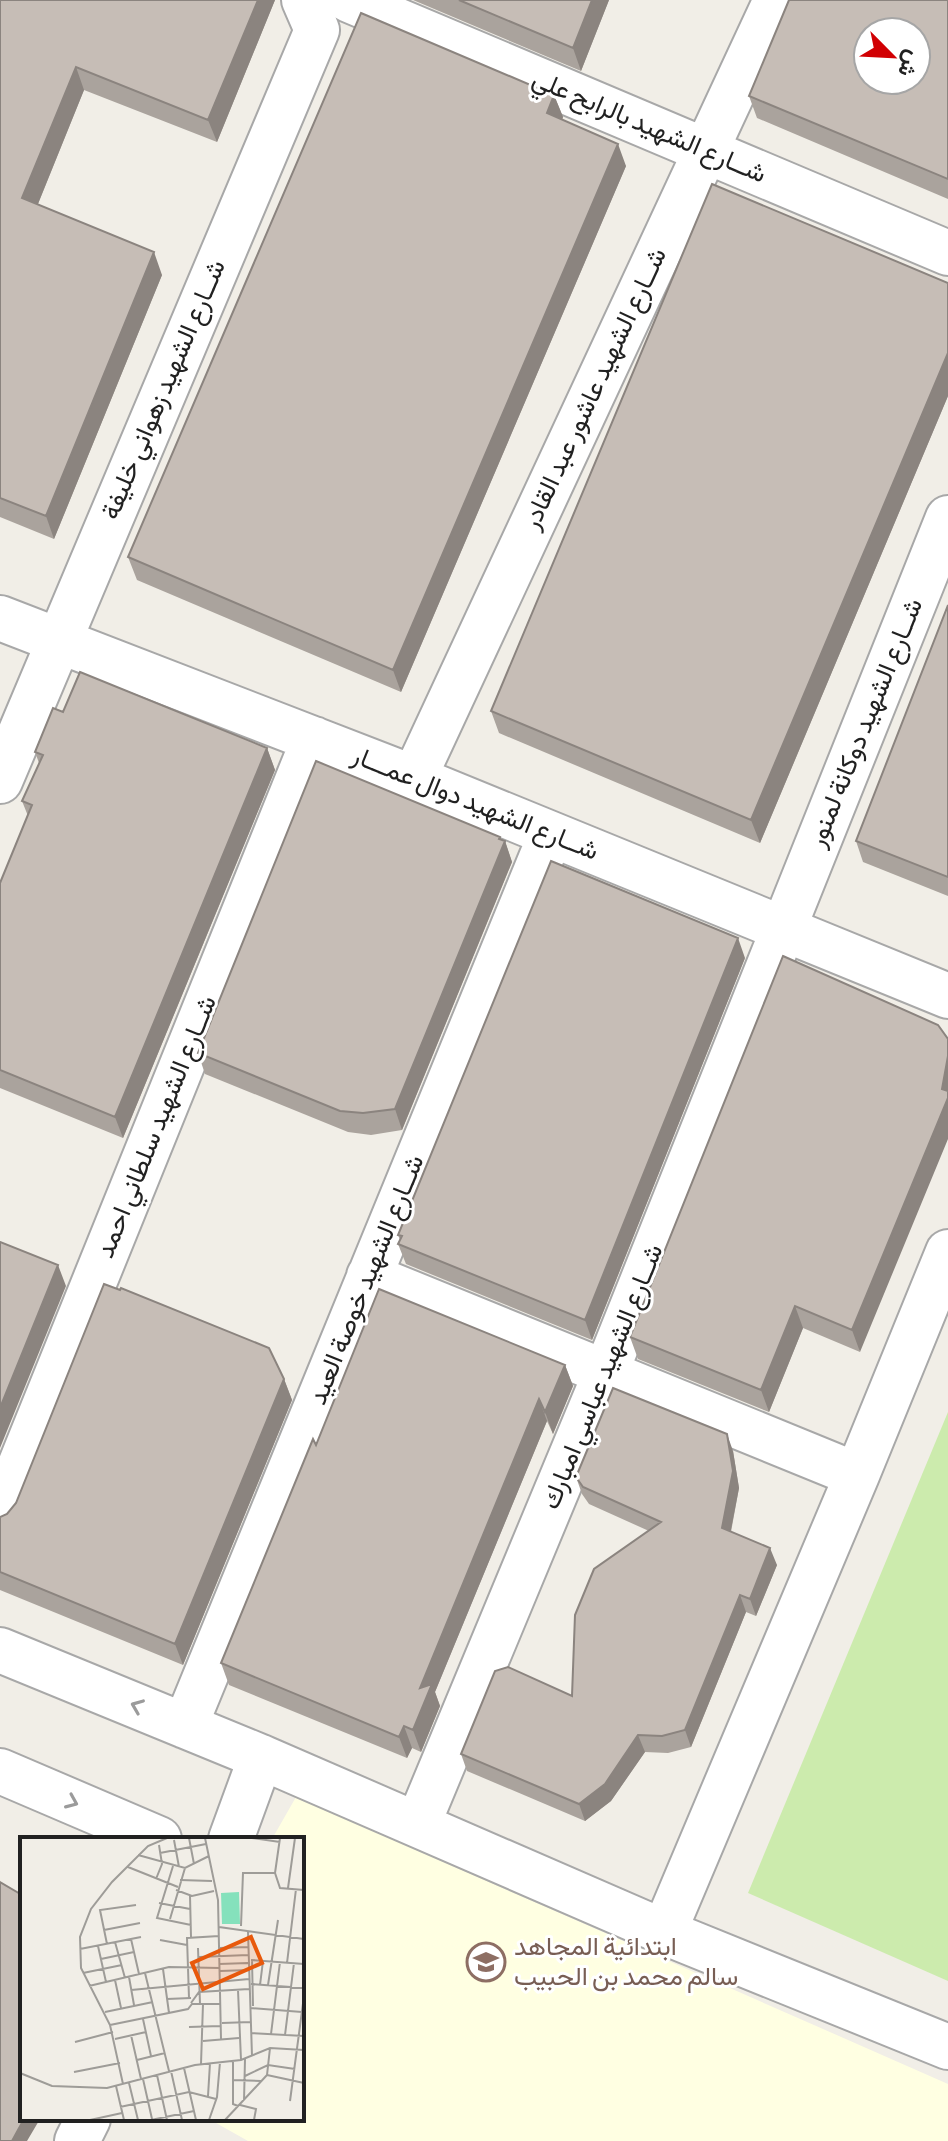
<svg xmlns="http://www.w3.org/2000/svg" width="948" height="2141" font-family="'Sofia Sans Condensed',Vazirmatn,sans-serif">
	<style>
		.education { fill: #ffffe2 }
		.grass { fill: #ccebad }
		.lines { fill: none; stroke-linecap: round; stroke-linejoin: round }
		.minor-casing { stroke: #a8a8a8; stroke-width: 48 }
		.minor { stroke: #fff; stroke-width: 44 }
		.wall { fill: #aaa39d }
		.shaded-wall { fill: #8b847f }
		.building { fill: #c6bdb6; stroke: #8b847f; stroke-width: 2; fill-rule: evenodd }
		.oneway { stroke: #9b9b9b }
		.labels { text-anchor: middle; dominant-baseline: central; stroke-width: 6; stroke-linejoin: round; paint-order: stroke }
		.street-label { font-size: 26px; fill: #212121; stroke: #fff }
		.education-label { font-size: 26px; fill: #785e54; stroke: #fff; text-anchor: start }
		.inset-road { fill: none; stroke: #9e9c98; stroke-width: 2 }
		.view { fill: #e8590c; fill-opacity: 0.15; stroke: #e8590c; stroke-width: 4 }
		.inset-edge { fill: none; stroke: #212121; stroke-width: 4 }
	</style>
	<rect width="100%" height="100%" fill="#f1eee7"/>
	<path class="education" d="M296,1797l652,287v57h-700l-39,-22h93v-280h-30z"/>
	<path class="grass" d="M948,1412v569l-200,-88z"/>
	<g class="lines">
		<defs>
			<path id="minor" d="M349,0l599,253
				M0,618l414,160 534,218
				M414,778l362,-778
				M0,781l317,-751 -13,-30
				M369,1276l488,199
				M0,1515l314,-776
				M0,1650l261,107 403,175 284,115
				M185,1726l366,-892
				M0,1771l159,68
				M418,1824l188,-452 342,-854
				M231,1839l30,-82
				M664,1932l193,-457 91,-223
				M77,2141l11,-22"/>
		</defs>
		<use href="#minor" class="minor-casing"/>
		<use href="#minor" class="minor"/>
	</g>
	<path class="wall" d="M0,0h275l-58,142 -133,-52 -46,114 124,71 -108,264 -54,-22z
		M413,0h196l-28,71z
		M948,0v199l-191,-81 -8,-22z
		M554,95l9,22 -1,3 64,46 -225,526 -264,-112 -9,-23z
		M948,283v113l-188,447 -261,-110 -8,-22z
		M948,605v291l-85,-34 -7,-21z
		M63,712l204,36 8,22 -152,368 -123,-50v-205l28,-67 -6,-15 17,-38 -4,-11z
		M501,840l4,1 7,21 -110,268 -31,5 -23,-3 -143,-58 -7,-21z
		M783,956l77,396 -57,-24 -34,84 -131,-53 -8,-22z
		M745,958l-153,382 -186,-76 -8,-20 2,-4 -2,-5z
		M565,1365l8,21 -20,48 -6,-13 -112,271 5,14 -19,46 -9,-4 -5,10 -178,-73 -8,-22 95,-218z
		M284,1379l8,21 -109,265 -183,-75v-73z
		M733,1451l6,37 -8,44 46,33 -21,51 -10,-4 -55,135 -23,6 -23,-1 -34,49 -26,20 -118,-50 -6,-17 111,-58 77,-165 -60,-27 -7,-10 -6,-17z"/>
	<path class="shaded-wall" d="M258,0h17l-58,142 -9,-22z
		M592,0h17l-28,71 -8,-23z
		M76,67l8,23 -53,131 -9,-23z
		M554,95l9,22 -8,19 -8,-23z
		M618,144l8,22 -225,526 -8,-22z
		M154,252l8,23 -108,264 -8,-23z
		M948,353v43l-188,447 -9,-23z
		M267,748l8,22 -152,368 -8,-21z
		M500,837l3,8 2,-4 7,21 -110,268 -7,-21z
		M738,938l7,20 -153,382 -7,-20z
		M948,1056v83l-88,213 -8,-22 90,-241z
		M58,1265l8,21 -66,162v-40z
		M795,1306l8,22 -34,84 -8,-22z
		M565,1365l8,21 -20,48 -8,-22z
		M284,1379l8,21 -109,265 -8,-21z
		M539,1399l8,22 -112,271 5,14 -19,46 -8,-22 7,-42z
		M727,1434l6,17 6,37 -11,57 -6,-17z
		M770,1548l7,17 -21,51 -6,-17z
		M740,1595l6,17 -55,135 -6,-17z
		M404,1726l8,22 -5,10 -8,-21z
		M638,1735l7,17 -34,49 -26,20 -6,-17z
		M24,2119h16l-13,22h-15z"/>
	<path class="building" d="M0,0h258l-50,120 -132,-53 -54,131 132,54 -108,264 -46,-18z
		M459,0h133l-19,48z
		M789,0h159v179l-199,-83zM868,32h48v48h-48z
		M361,13l193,82 -7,18 71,31 -225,526 -265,-113z
		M712,184l236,99v70l-197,467 -260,-109z
		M948,605v272l-92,-36z
		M80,672l187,76 -152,369 -115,-47v-187l32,-78 -10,-4 21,-46 -8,-3 18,-44 10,4z
		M316,761l184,76 -1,2 6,2 -110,268 -32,4 -23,-2 -142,-58z
		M551,861l187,77 -153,382 -187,-76 4,-8 -4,-1z
		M783,956l155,69 10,14v17l-6,33 6,2v7l-96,232 -57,-24 -34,84 -131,-53z
		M0,1242l58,23 -58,143z
		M104,1284l16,6 1,-2 148,60 15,31 -109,265 -175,-72v-55l7,-3 9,-11z
		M379,1289l186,76 -20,47 -6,-13 -119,289 12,-4 -19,46 -9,-4 -5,11 -178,-74 92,-224 3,6z
		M613,1388l114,46 6,37 -11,57 48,20 -20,51 -10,-4 -55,135 -23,6 -24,-1 -33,49 -26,20 -118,-50 34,-83 13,-4 64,29 3,-81 19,-46 67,-47 -78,-35 -7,-10z
		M0,1882l22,13v224h2l-12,22h-12z"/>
	<defs><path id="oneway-chevron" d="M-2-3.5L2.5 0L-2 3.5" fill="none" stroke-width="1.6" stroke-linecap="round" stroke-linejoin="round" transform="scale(2)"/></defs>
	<g class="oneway">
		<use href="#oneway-chevron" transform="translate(137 1706) rotate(-158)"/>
		<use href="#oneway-chevron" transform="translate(72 1802) rotate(23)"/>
	</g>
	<defs>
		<symbol id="school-ring" viewBox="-11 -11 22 22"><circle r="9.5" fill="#fff" stroke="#8d6e63" stroke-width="1.5"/><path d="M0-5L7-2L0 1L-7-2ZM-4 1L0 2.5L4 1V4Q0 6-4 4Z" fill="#8d6e63"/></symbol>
	</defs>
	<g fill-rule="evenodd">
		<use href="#school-ring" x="464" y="1940" width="44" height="44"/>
	</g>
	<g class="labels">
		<g class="street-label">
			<text transform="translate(649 127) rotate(23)">شــارع الشهيد بالرابح علي</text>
			<text transform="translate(595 389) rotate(-65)">شــارع الشهيد عاشور عبد القادر</text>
			<text transform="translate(164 390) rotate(-67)">شــارع الشهيد زهواني خليفة</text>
			<text transform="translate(866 723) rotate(-68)">شــارع الشهيد دوكانة لمنور</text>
			<text transform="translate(475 804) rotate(22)">شــارع الشهيد دوال عمـــار</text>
			<text transform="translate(157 1127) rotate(-68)">شــارع الشهيد سلطاني احمد</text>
			<text transform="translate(367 1280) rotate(-68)">شــارع الشهيد خوصة العيد</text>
			<text transform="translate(603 1377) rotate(-68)">شــارع الشهيد عباسي امبارك</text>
		</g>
		<g class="education-label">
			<text x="514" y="1947">ابتدائية المجاهد<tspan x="514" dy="30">سالم محمد بن الحبيب</tspan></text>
		</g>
	</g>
	<g transform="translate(20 1837)">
		<rect width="284" height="284" fill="#f1eee7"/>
		<path d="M219,55l1,32h-18l-1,-31z" fill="#85e1bc"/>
		<path class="inset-road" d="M169,1l5,26M185,1l13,62 3,139M232,1l28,4M154,3l5,27M140,16l46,-9M118,18l47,13 24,-12M153,29l-16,52 34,7M108,30l50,20M255,36l5,-35M136,42l6,-15 -3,-19M160,43l32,1M268,51l7,-50M156,53l16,6 22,-5M170,59l1,41M139,66l31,6M150,82l15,-51M221,89l2,-53h32l5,15 24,2M199,90l85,12M84,93l36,-7M228,95l4,124M111,102l8,35M140,103l27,5M95,105l10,36M87,107l-7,-34 36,-5M78,109l8,36M178,111l2,56M199,111l29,-1M60,112l61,-12M179,120l49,-2M81,122l33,-7M231,123l53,4M232,123l1,46M267,126l9,-74M199,127l29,-1M143,132l6,44M200,134l29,-1M63,136l39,-8M125,136l24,98M109,140l5,28M95,143l6,28M231,147l53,4M240,148l3,-24M248,148l10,-65M69,149l80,-19 51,1M111,153l118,-11M218,153l3,70M169,161l-2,-60 32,-2M147,162l24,-1M171,166l8,-11 50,-3M230,171l52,4M85,175l48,-10M123,182l8,37M202,186l29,-1M90,188l78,-16 4,-5h29M169,190l31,-1M231,196l53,3M251,197l9,-72M111,198l10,44M265,198l9,-72M95,202l31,-7M183,204l36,-3M55,205l38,-10M117,223l28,-7M213,224v43l5,2M181,227l2,-60M164,231l12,52M151,234l11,49M54,235l46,-9M0,236l32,13 55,2 88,-23 46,-5 29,-12 34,2M137,238l10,45M247,238l37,8M225,239l23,-11 27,4M123,242l9,40M213,243l28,1M109,246l9,37M103,247l-13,-59 -29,-57 -1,-31 11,-28 21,-27 36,-36 19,-8M96,249l8,34M188,259l2,-33M224,264l1,-42M270,264l14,-105M220,268l16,4 -2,11M100,270l69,-15 27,7M70,283l32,-7M131,283l43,-9M189,283l8,-23 3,-35M205,283l42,-45 3,-27"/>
		<path class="view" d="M231,100l11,26 -59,26 -11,-26z"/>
		<rect width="284" height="284" class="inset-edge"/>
	</g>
	<g transform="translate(892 56) rotate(114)"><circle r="38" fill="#ffffff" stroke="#a6a6a6" stroke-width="2"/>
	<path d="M0-6L14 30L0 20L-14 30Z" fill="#d10003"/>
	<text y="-12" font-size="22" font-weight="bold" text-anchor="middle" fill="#212121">ش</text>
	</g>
</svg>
